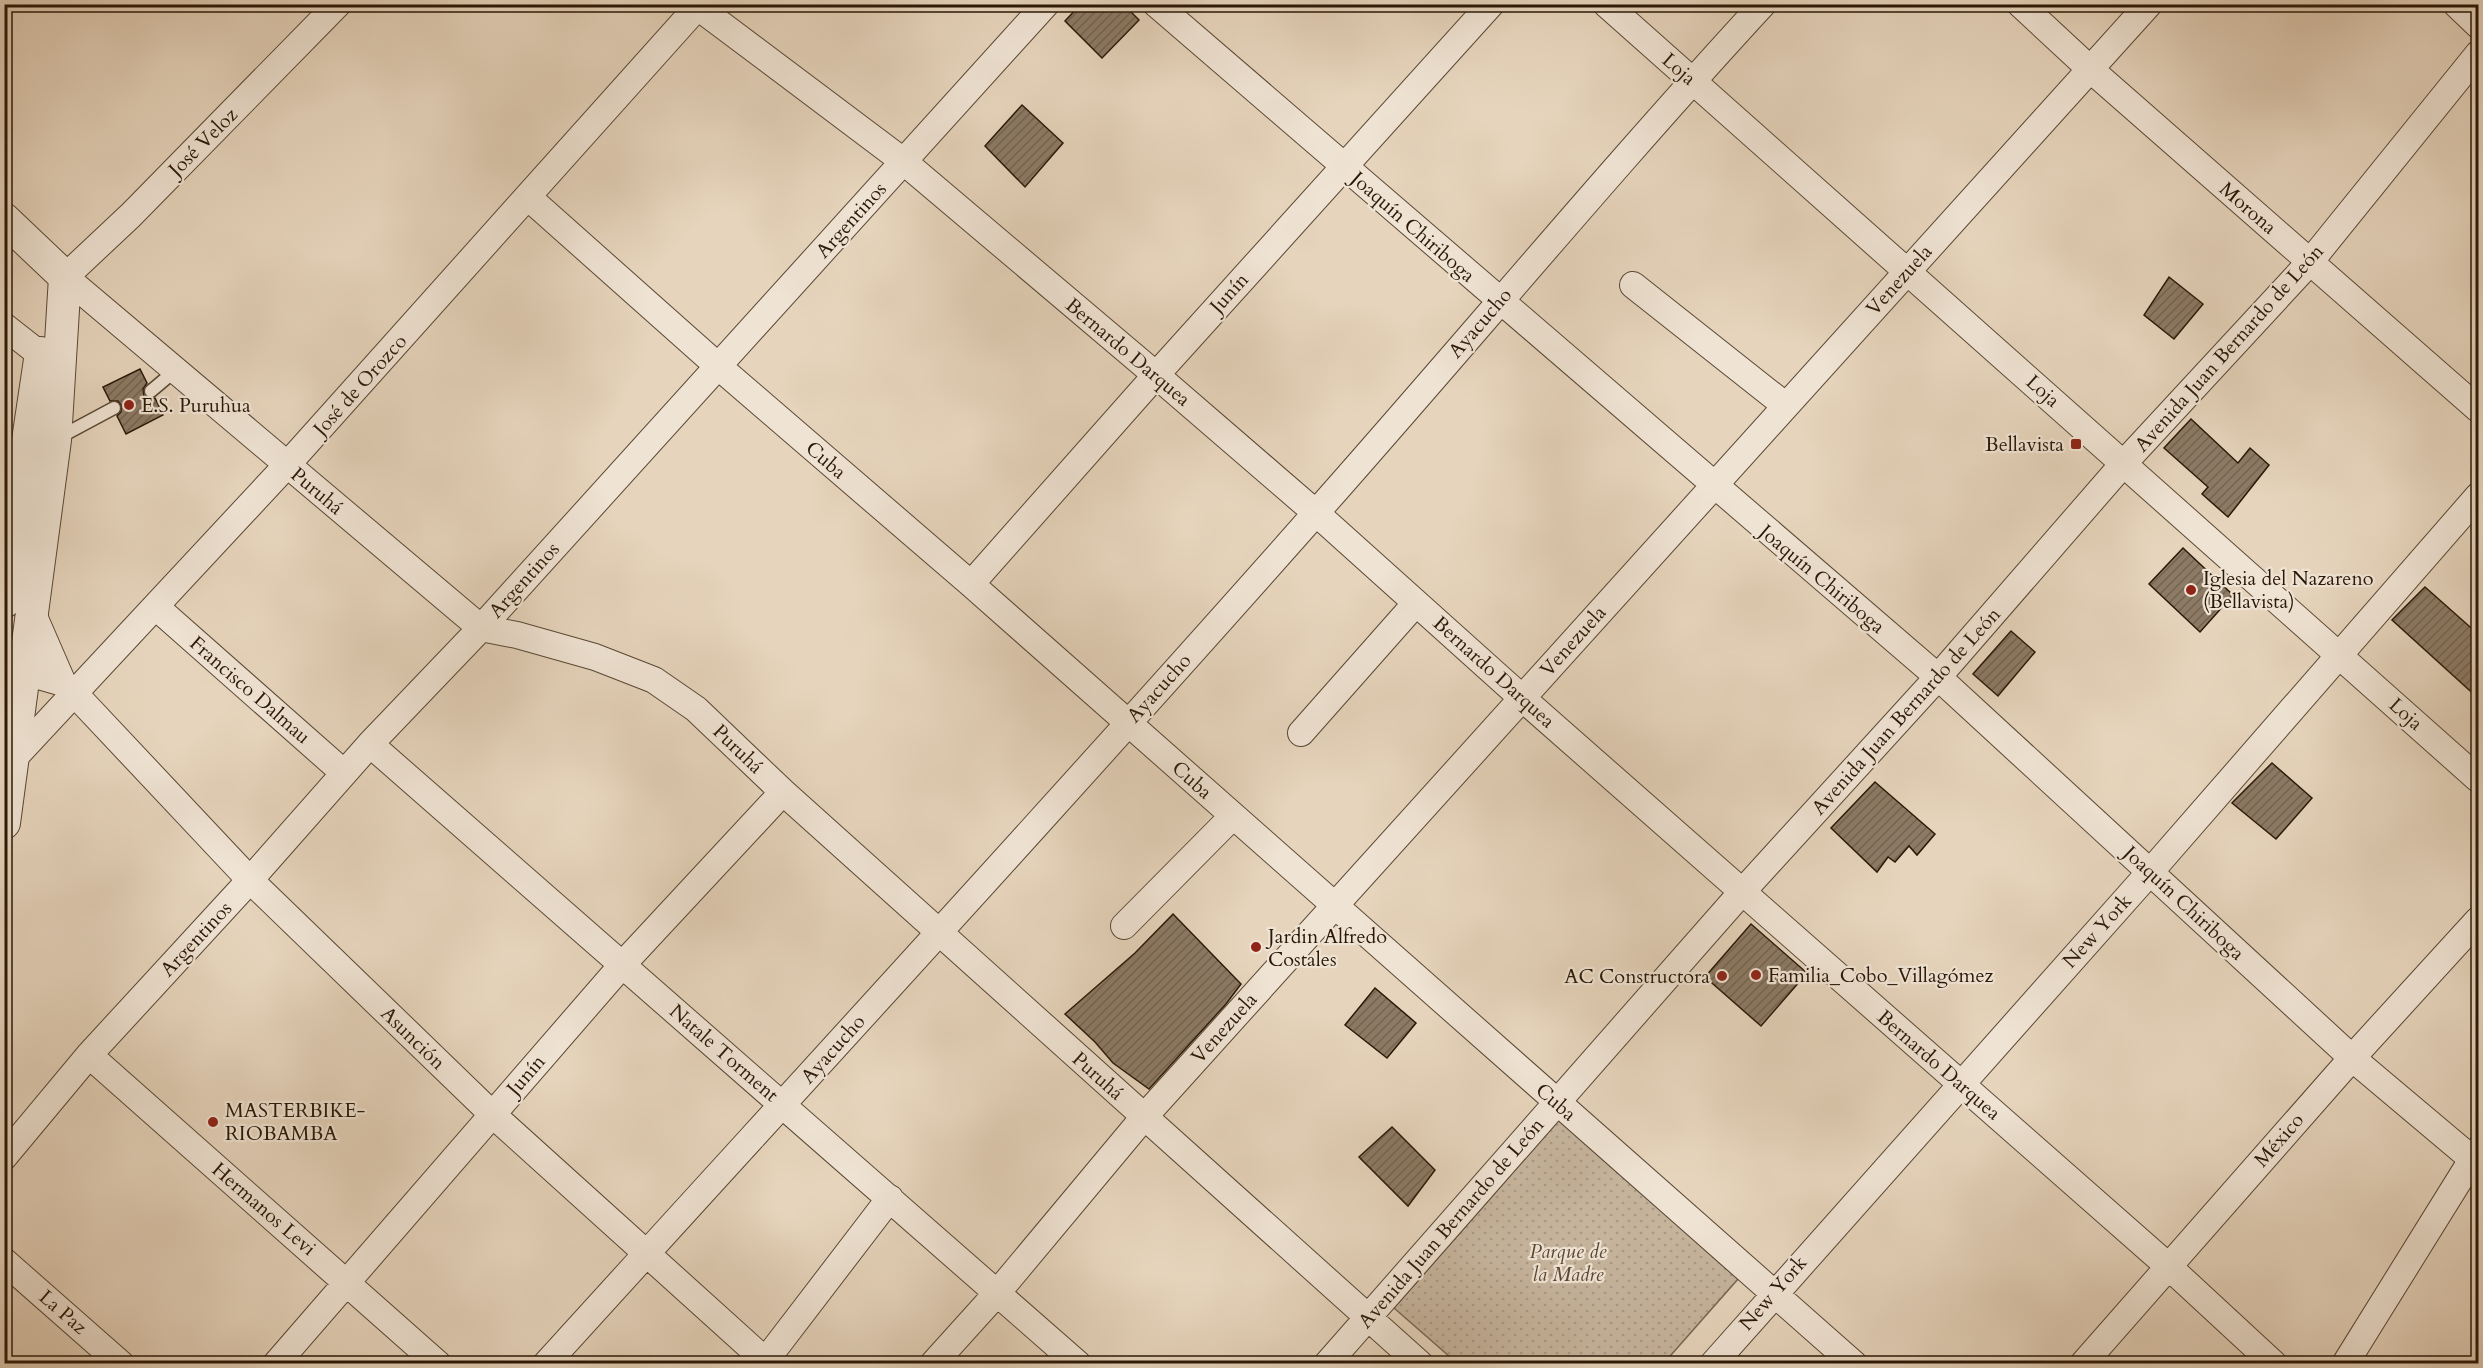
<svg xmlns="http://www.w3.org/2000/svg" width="2483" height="1368" font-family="Cardo,serif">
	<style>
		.park { fill: url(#park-dots); stroke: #786652; stroke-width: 1.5 }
		.building { fill: url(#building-hatch); stroke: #2a1807; stroke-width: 1.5 }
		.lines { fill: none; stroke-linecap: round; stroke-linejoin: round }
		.service-casing { stroke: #594734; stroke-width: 15 }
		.minor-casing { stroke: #594734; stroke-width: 28 }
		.tertiary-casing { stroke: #594734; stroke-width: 34 }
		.service { stroke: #efe3d3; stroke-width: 12 }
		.minor { stroke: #efe3d3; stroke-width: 26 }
		.tertiary { stroke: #efe3d3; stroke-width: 32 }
		.poi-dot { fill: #8f2418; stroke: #efe3d3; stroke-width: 2 }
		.labels { text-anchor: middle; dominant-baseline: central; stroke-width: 4.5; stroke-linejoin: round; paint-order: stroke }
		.street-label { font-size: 20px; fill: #2a1807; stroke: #efe3d3 }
		.poi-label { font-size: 20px; fill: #2a1807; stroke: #efe3d3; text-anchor: start }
		.park-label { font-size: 20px; font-style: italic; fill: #594734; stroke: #efe3d3 }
	</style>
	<defs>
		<pattern id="park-dots" width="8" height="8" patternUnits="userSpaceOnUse" patternTransform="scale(1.5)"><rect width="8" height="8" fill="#c6b49d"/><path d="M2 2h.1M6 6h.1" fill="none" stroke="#aa9a86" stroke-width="1.8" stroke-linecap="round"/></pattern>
		<pattern id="building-hatch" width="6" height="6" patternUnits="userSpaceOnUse" patternTransform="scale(1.5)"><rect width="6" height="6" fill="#8c7a65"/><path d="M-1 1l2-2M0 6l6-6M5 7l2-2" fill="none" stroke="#736351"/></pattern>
	</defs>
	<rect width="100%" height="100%" fill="#e6d4bc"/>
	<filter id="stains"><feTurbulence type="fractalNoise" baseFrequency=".00333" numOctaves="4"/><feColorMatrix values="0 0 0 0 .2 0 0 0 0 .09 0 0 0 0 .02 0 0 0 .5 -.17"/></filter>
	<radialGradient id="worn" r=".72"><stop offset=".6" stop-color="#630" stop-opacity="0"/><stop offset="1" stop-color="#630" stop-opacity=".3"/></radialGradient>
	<path class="park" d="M1559,1120l179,159 -74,84h-207l-63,-55z"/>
	<path class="building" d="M1081,4h42l16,16 -37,38 -37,-37z
		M1022,105l41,38 -38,44 -40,-41z
		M2169,277l34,27 -29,35 -30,-24z
		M140,369l7,14 -4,6 1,7 5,3 6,-1 8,17 -37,19 -9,-18 4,-4v-7l-3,-4h-8l-7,-14z
		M2191,419l47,44 12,-15 19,17 -41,52 -26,-23 6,-7 -44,-39z
		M2183,548l50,47 -33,37 -51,-48z
		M2425,587l53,47v64l-86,-78z
		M2011,631l24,21 -37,44 -25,-22z
		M2272,763l40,35 -36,41 -44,-36z
		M1875,782l60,52 -18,21 -8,-9 -14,16 -7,-5 -11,15 -46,-44z
		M1173,914l68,70 -15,20 -77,85 -36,-26 -18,-21 -30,-28 70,-61z
		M1751,924l56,49 -46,53 -56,-49z
		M1375,988l41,35 -29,35 -42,-33z
		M1392,1127l43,43 -27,36 -49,-49z"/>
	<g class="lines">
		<defs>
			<path id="service" d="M151,391l25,-21
				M58,438l56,-30"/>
			<path id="minor" d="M338,4l-207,211 -66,62 416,351 36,7 78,22 59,23 42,29 87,83 637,572
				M694,4l209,157 253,214 160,138 206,185 646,568 106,98
				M1156,4l782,673 414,381 126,106
				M1606,4l872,775
				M2020,4l70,65 388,340
				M2456,4l22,21
				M529,198l190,169 252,217 883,780
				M1633,285l153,121
				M4,326l37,29
				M971,584l185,-209 335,-371
				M156,607l188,166
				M33,614l30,69
				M25,672l38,11 12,11 175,186 242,234 277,250
				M1301,733l115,-130
				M370,744l708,620
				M13,759l274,-294 413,-461
				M1124,926l109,-110
				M89,1055l349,309
				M4,1157l85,-102 161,-175 120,-136 111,-116 565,-624
				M4,1261l117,103
				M766,1360l124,-162
				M276,1364l347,-400 160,-172
				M546,1364c257,-283 516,-564 769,-850 150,-169 294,-343 448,-510
				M933,1364l65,-72 146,-175 1005,-1113
				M1327,1364l415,-472 196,-215 186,-214 186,-201 168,-208
				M1713,1364l438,-493 327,-375
				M2083,1364l269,-306 126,-138
				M2345,1364l133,-214"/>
			<path id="tertiary" d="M4,219l61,58
				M4,602l37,-249
				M4,823l51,-383 10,-163"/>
		</defs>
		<use href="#service" class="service-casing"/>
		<use href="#minor" class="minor-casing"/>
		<use href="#tertiary" class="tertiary-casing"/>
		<use href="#service" class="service"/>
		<use href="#minor" class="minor"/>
		<use href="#tertiary" class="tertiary"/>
	</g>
	<g class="poi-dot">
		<circle cx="129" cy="405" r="6"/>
		<rect x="2070" y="438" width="12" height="12" rx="3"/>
		<circle cx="2191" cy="590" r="6"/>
		<circle cx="1256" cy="947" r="6"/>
		<circle cx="1756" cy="975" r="6"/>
		<circle cx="1722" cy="976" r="6"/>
		<circle cx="213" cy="1122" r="6"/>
	</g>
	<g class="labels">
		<g class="street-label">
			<text transform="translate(1679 69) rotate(41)">Loja</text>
			<text transform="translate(203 142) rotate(-45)">José Veloz</text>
			<text transform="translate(2248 208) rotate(41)">Morona</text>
			<text transform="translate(851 220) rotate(-48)">Argentinos</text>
			<text transform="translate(1413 227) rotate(41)">Joaquín Chiriboga</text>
			<text transform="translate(1899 280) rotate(-48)">Venezuela</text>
			<text transform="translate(1229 293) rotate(-48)">Junín</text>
			<text transform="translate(1480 323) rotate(-49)">Ayacucho</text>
			<text transform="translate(2229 348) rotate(-48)">Avenida Juan Bernardo de León</text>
			<text transform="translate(1128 352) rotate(40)">Bernardo Darquea</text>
			<text transform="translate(360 385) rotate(-48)">José de Orozco</text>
			<text transform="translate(2043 391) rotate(42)">Loja</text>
			<text transform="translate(826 460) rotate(41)">Cuba</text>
			<text transform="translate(317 491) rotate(40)">Puruhá</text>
			<text transform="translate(1822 579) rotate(40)">Joaquín Chiriboga</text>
			<text transform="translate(524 580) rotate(-48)">Argentinos</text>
			<text transform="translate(1573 641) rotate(-48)">Venezuela</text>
			<text transform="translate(1494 672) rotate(42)">Bernardo Darquea</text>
			<text transform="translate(1159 688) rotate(-48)">Ayacucho</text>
			<text transform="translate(250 690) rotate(41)">Francisco Dalmau</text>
			<text transform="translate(1906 711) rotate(-48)">Avenida Juan Bernardo de León</text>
			<text transform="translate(2406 714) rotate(42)">Loja</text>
			<text transform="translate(738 749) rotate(44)">Puruhá</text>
			<text transform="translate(1192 780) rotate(42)">Cuba</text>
			<text transform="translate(2184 903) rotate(43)">Joaquín Chiriboga</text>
			<text transform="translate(2097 931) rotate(-48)">New York</text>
			<text transform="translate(196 939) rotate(-47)">Argentinos</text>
			<text transform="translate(1224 1028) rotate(-48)">Venezuela</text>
			<text transform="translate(413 1038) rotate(44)">Asunción</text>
			<text transform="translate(833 1049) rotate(-48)">Ayacucho</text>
			<text transform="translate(724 1053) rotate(41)">Natale Torment</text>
			<text transform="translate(1939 1065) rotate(41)">Bernardo Darquea</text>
			<text transform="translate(526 1075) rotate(-49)">Junín</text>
			<text transform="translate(1098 1076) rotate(42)">Puruhá</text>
			<text transform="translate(1556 1102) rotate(41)">Cuba</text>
			<text transform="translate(2279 1140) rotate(-49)">México</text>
			<text transform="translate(264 1209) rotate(41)">Hermanos Levi</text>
			<text transform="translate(1451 1223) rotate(-49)">Avenida Juan Bernardo de León</text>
			<text transform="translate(1773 1293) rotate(-49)">New York</text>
			<text transform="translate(63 1312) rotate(41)">La Paz</text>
		</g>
		<g class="poi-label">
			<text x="141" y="405">E.S. Puruhua</text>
			<text x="2064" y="444" text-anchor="end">Bellavista</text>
			<text x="2203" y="578">Iglesia del Nazareno<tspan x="2203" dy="23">(Bellavista)</tspan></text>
			<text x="1268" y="936">Jardin Alfredo<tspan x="1268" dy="23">Costales</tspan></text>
			<text x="1768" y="975">Familia_Cobo_Villagómez</text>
			<text x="1710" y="976" text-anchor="end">AC Constructora</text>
			<text x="225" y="1110">MASTERBIKE-<tspan x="225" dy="23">RIOBAMBA</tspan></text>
		</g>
		<g class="park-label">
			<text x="1568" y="1251">Parque de<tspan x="1568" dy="23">la Madre</tspan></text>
		</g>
	</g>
	<rect width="2483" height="1368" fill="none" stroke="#e6d4bc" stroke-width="24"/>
	<rect x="6" y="6" width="2471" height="1356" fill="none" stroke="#2a1807" stroke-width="3"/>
	<rect x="12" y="12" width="2459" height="1344" fill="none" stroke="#2a1807" stroke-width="1.5"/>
	<rect width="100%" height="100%" filter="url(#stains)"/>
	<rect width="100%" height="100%" fill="url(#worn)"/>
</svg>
